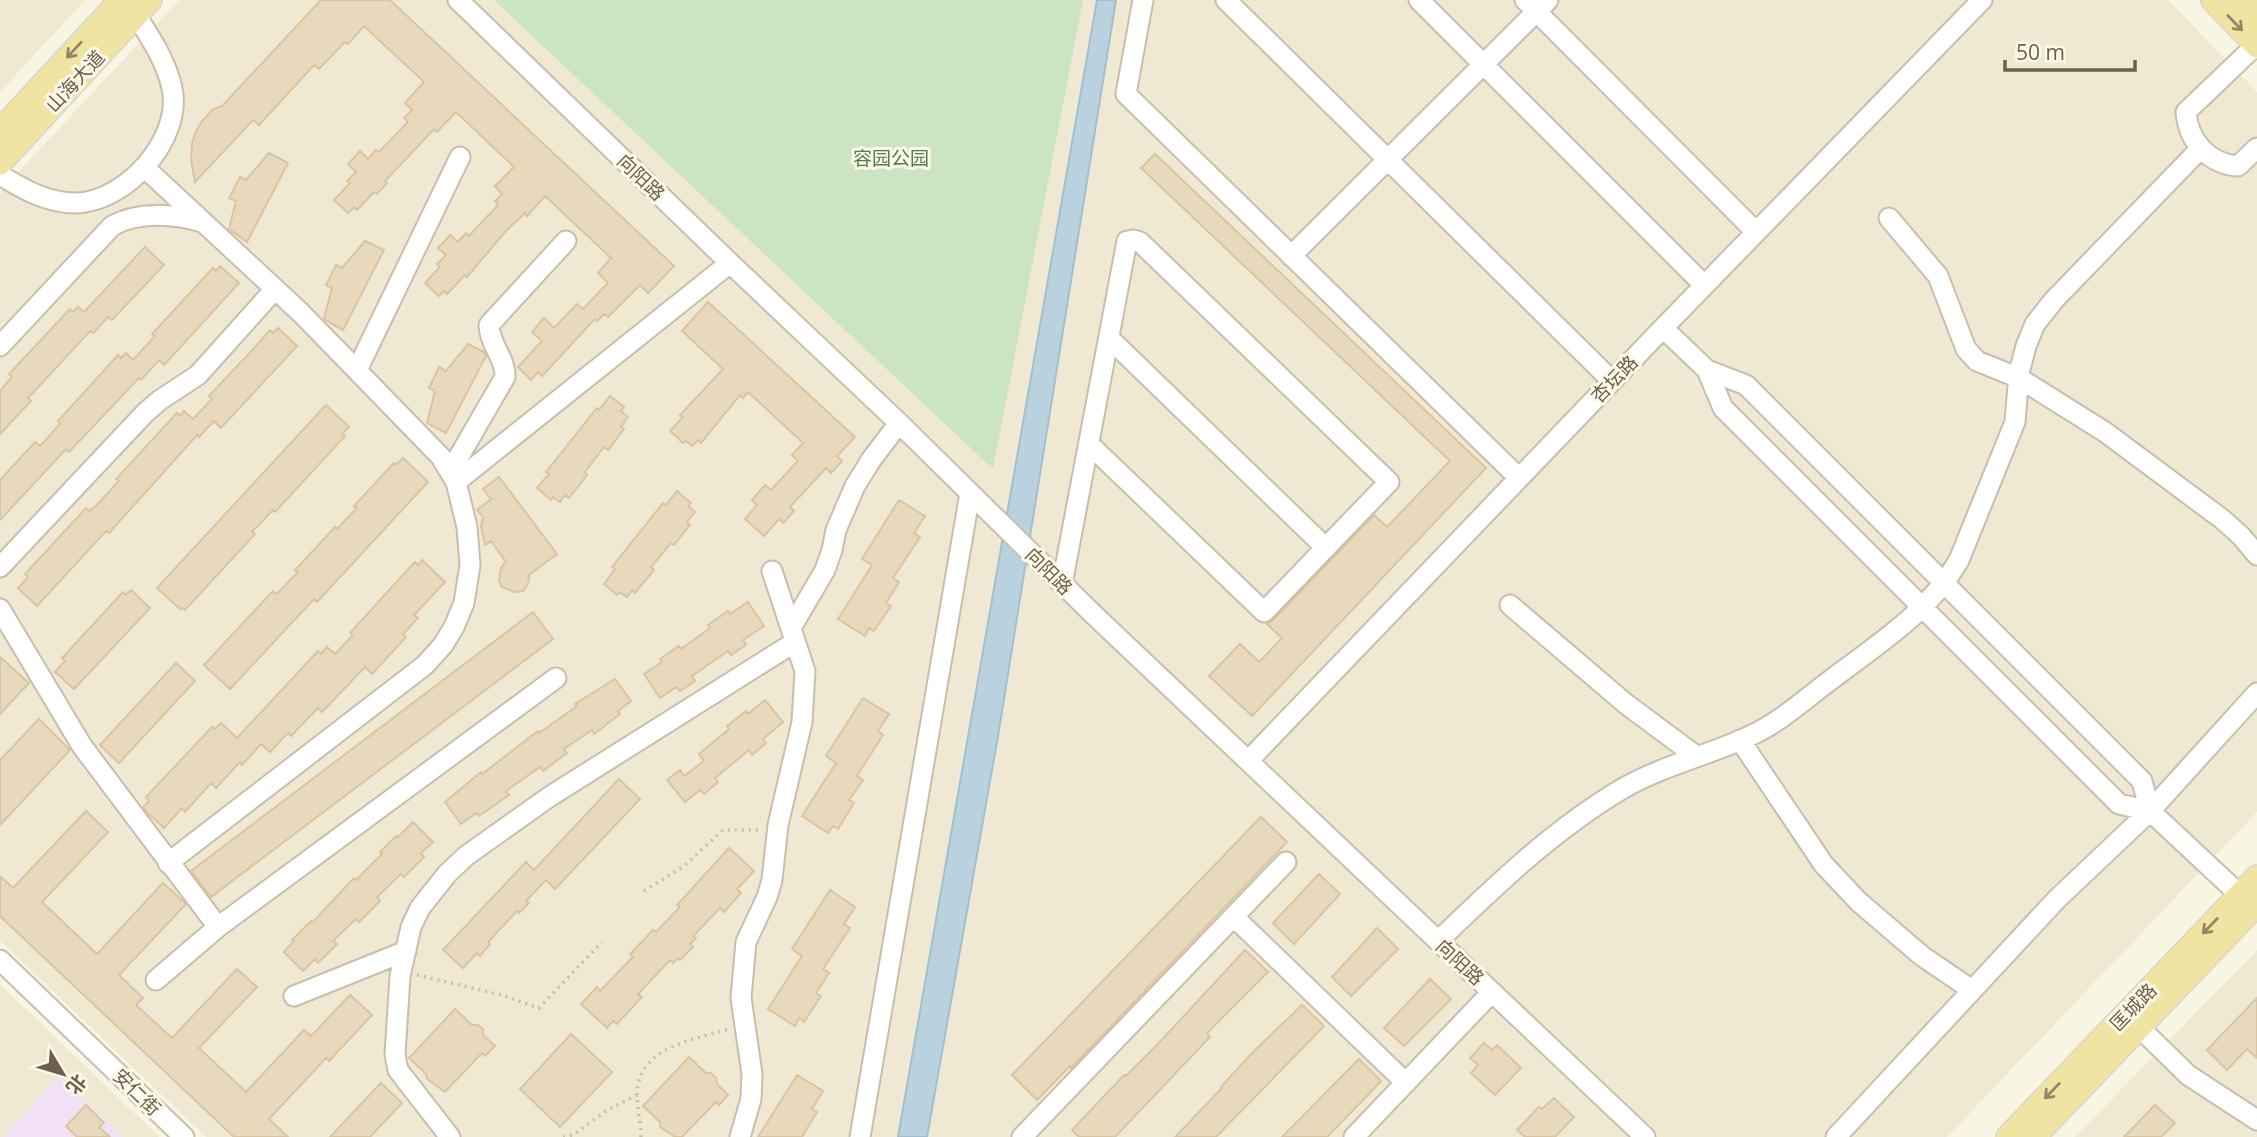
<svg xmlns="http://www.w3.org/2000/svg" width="2257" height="1137" font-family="'Open Sans','Noto Sans SC',sans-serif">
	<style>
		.residential { fill: #efe8d2 }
		.education { fill: #f2e0f5 }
		.green { fill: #cae4c4 }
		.water { fill: #bad2e0; stroke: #a2bfd0; stroke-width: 2 }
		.building { fill: #e8d8bc; stroke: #dbc4a1; stroke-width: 2 }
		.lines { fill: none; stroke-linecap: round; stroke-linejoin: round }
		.minor-casing { stroke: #c8beab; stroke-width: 23 }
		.major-casing { stroke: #d9d5d0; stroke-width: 26 }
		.path { stroke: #cfbda2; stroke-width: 3.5; stroke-dasharray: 2 5; stroke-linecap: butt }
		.minor { stroke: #fff; stroke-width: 19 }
		.major { stroke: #f0e4a3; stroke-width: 23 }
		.oneway { stroke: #948766 }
		.labels { text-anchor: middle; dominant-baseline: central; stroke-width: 6; stroke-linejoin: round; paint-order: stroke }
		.street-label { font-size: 19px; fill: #6d5f4c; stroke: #fcf9e9 }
		.park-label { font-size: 19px; fill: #507d4c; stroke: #fcf9e9 }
	</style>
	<rect width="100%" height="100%" fill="#f9f5e3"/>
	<path class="residential" d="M0,0h85l-85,92z
		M179,0h1989l89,92v720l-310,325h-1741l-206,-196v-749z
		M2257,950v187h-182z
		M0,984l159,153h-159z"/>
	<path class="education" d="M59,1077l64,60h-120z"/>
	<path class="green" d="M494,0h589l-90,469z"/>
	<path class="water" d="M1097,0h19l-118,736 -71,401h-29z"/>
	<path class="building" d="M321,0h69l284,266 -26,27 -8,-8 -32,32 -4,-3 -7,7 -2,-2 -53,57 -4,-4 -7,8 -13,-13 24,-26 -10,-9 12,-14 10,10 23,-24 6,5 25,-26 -10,-10 13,-15 -66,-62 -18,20 -2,-3 -19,18 -39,46 -2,-2 -18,19 -3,-3 -5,5 -14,-13 15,-16 -3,-3 9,-9 -8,-7 12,-13 8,7 8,-9 3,3 29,-31 -3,-4 7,-7 -7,-8 19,-19 -58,-55 -19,20 -3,-3 -49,52 2,2 -10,11 -3,-2 -17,18 -3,-3 -6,6 -14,-13 16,-17 -3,-2 9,-9 -8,-8 12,-13 8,8 8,-9 3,2 29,-30 -4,-4 8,-8 -7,-7 19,-21 -60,-56 -16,18 -3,-2 -26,27 -5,-4 -55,60 -6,-5 -58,62 -4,-22 1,-16 4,-13 6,-10 11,-12 9,-3z
		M269,153l19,10 -41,79 -18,-13 7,-28 -7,-3 11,-21 6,3z
		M1155,154l331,314 -234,248 -43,-40 31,-32 19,18 23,-24 -15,-14 6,-4 101,-105 13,12 63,-66 -309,-293z
		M365,241l19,9 -41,80 -19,-11 8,-31 -6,-3 10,-20 6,3z
		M145,247l19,18 -52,55 -4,-3 -15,16 -3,-2 -62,67 3,3 -31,33v-43l12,-14 -3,-3 61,-65 3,3 5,-5 6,5z
		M220,266l19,17 -75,82 -5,-5 -18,20 -2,-2 -70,74 -3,-3 -66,71v-40l35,-38 5,4 20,-22 -2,-3 60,-66 3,3 5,-5 7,7 22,-24 -3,-2 61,-66 3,3z
		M708,302l147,135 -18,19 5,5 -11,12 -5,-5 -36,39 4,4 -11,12 -4,-4 -15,17 -19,-17 12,-14 -5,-5 13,-15 6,5 27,-29 -6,-6 11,-12 -55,-51 -5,6 -3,-3 -39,48 -3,-3 -6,6 -6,-5 -3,2 -13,-12 13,-14 -3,-2 43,-46 -41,-38z
		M278,328l19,18 -76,82 -7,-7 -15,16 -2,-2 -88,98 -3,-2 -69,75 -19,-18 10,-11 -3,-3 61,-66 3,3 6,-4 24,-26 -3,-2 61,-66 3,3 4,-5 9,8 19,-20 -3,-3 48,-51 13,-15 3,3z
		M468,344l16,8 2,4 -40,77 -19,-10 8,-32 -6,-3 10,-21 7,4z
		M610,396l14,11 -3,4 7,6 -7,10 3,2 -16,21 -4,-3 -19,25 2,3 -18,23 -4,-3 -5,7 -7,-5 -2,3 -14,-12 12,-14 -3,-2 51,-64 2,2z
		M326,405l23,22 -7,7 3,2 -70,76 -2,-2 -21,22 3,2 -70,76 -3,-2 -2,1 -23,-21z
		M403,458l25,24 -111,120 -3,-3 -84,90 -26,-24 69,-74 4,3 21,-22 -3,-2 40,-43 2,2 20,-21 -3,-2 40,-43 2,2z
		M499,477l58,77 -27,20 -2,10 -5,7 -9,1 -12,-5 -3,-6 2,-13 5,-6 -15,-21 -6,4 -4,-19 2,-9 -6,-7 14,-11 -8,-10z
		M677,491l14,12 -3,3 7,6 -8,10 3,3 -16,20 -3,-2 -20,24 3,3 -19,23 -3,-3 -5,7 -7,-5 -3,3 -13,-11 11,-15 -3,-2 51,-64 3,2z
		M899,500l26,16 -11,17 6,4 -27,41 6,4 -13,21 5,3 -17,25 -5,-3 -4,8 -27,-17 34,-54 -10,-6z
		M422,560l23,22 -31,33 4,3 -15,16 3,3 -34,37 -7,-7 -43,45 -4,-4 -27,28 -3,-3 -18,19 -9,-8 -19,21 -2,-3 -24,26 -5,-5 -26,29 -3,-4 -18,20 -17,-16 -4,-5 6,-6 -3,-4 66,-70 3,2 6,-6 16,15 81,-87 3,3 6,-7 8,7 18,-19 -3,-2 52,-57 13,-14 3,3z
		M131,590l19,18 -76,81 -19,-17 10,-11 -3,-3 61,-66 3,3z
		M748,602l16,24 -21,14 3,5 -15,10 -3,-4 -36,25 3,5 -15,10 -4,-4 -16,11 -16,-24 18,-12 -2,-3 19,-13 2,3 29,-21 -2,-3 20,-14 2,3z
		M533,612l20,27 -342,258 -20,-26z
		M0,657l29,26 -29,31z
		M176,663l19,18 -76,82 -19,-18z
		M615,679l16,22 -13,10 2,3 -26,20 -2,-4 -28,19 3,4 -24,18 -3,-4 -34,24 3,4 -30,21 -3,-3 -15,11 -16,-22 36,-30 1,2 56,-43 1,2 38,-27 -2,-2z
		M863,698l26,16 -11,17 5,4 -26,41 6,4 -14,20 5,3 -16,26 -5,-3 -5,7 -26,-17 34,-53 -10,-7z
		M765,700l18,22 -20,17 3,4 -14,12 -3,-5 -34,28 3,4 -14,12 -4,-4 -15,12 -18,-22 13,-10 4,6 20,-15 -5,-7 30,-25 -2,-3 19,-15 2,3z
		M39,719l31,31 -70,75v-65z
		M619,779l21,20 -85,90 -9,-9 -20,21 3,2 -10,10 -2,-2 -29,31 2,2 -10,12 -3,-3 -14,15 -20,-18 83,-88 8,8z
		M86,811l22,21 -66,70 55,52 66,-71 23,21 -67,71 24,23 -7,7 36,33 65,-69 20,18 -58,61 47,44 58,-62 7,6 39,-41 22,20 -43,46 -3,-3 -57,61 19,18h-54l-234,-221v-40l13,12z
		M1261,817l26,25 -216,226 -1,-2 -33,34 -25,-25z
		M413,822l20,20 -12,11 3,4 -20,20 -3,-3 -24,23 3,4 -21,21 -3,-3 -23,22 4,3 -19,19 -3,-4 -12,12 -19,-19 10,-11 -2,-1 19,-19 1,2 42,-45 2,2 26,-26 -2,-2 16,-16 1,2z
		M729,848l25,23 -17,18 4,4 -17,19 -4,-4 -27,28 3,2 -6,6 3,3 -13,13 -2,-2 -5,5 -3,-3 -32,34 4,3 -25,27 -4,-3 -6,7 -26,-24 16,-17 3,4 33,-34 -3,-3 23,-24 3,2 24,-25 -3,-2z
		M1319,874l21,20 -46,50 -21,-21z
		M830,890l25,17 -11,17 6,4 -27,41 6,4 -13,20 5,3 -17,26 -5,-4 -4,8 -27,-17 34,-53 -10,-7z
		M1377,928l21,21 -47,47 -19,-19z
		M1245,950l23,22 -61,61 3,4 -95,100h-36l-7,-7 52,-55 2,1 30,-30z
		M1430,979l21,20 -47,47 -20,-18z
		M2257,998v60l-10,-9 -20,21 -20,-20z
		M1302,1005l22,21 -108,111h-41l47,-49 -1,-1 31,-34z
		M455,1009l17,16h6l5,4v6l12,11 -10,10 -3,-3 -37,39 -18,-13 -1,-5 -17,-16z
		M571,1034l41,38 -52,55 -40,-38z
		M1484,1043l8,7 5,-5 24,23 -26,27 -24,-22 7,-8 -8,-7z
		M689,1057l17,16h5l5,5 1,6 11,11 -9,10 -3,-3 -34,35h-7l-15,-10v-5l-17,-16z
		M1359,1059l22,22 -16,17 -38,39h-45z
		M797,1075l26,16 -11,18 5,3 -15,25h-44z
		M381,1083l21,20 -32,34h-40z
		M1554,1098l20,19 -19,20h-30l-8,-7 22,-23 3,2z
		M86,1105l18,18 -5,4 11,10h-33l-11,-11z
		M2155,1105l20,18 -14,14h-37z"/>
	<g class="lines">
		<defs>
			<path id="minor" d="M458,0l272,263 169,160 194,191 552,523
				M1143,0l-17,94 393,384
				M1226,0l386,381
				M1419,0l285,285
				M1525,0l231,232
				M2256,45l-70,67c2,29 23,52 52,54l19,-18
				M145,168l156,145 140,144 15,25 11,45 3,38 -6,38 -10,24 -11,18 -18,20 -257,198
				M0,175c23,14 47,28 75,28 51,0 108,-65 97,-115 -6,-27 -22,-51 -36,-73
				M1889,218l49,58 28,73 11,12 42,17 86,54 117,87 19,17 16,19
				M1291,256l257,-256
				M1663,328l44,42 16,38 396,396 31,7
				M1109,338l217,210
				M0,346l112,-120c26,-15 62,-12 90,-4
				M357,370l103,-213
				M1707,370l39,15 396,396 8,30 90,84
				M450,472l55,-95c1,-19 -16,-33 -16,-52l77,-84
				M456,482l274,-219
				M0,567l145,-154 15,-13 38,-25 77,-86
				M1062,584l65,-343 6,-1 7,2 249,240 -125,130 -175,-168
				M1510,605l116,99 70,52
				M0,609l82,137 136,181
				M791,628l34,-58 7,-20 4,-20 19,-44 16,-26 28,-37
				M1740,740l84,125 35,37 63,54 50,34
				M1248,761l415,-433 319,-328
				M1234,917l172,166
				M1438,941c57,-55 115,-111 184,-152 41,-24 89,-34 132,-55 27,-13 50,-34 74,-52 47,-36 101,-69 131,-122l56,-138 4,-49 7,-27 9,-22 19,-24 147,-152
				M0,960l184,177
				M156,980l62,-53 338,-249
				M294,996l112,-45
				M2139,1027l49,48 69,45
				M450,1137l-52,-67 -3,-15 5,-79 11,-49 9,-19 27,-34 19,-18 83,-59 246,-155
				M740,1137l11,-38 1,-25 -11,-76 5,-56 21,-45 5,-17 6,-55 24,-103 3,-51 -33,-100
				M860,1137l110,-644
				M1022,1137l264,-275
				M1354,1137l138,-145
				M1836,1137l221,-238 93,-88 107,-118"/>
			<path id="major" d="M2213,0l44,46
				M2240,0l17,17
				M0,131l121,-131
				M0,163l150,-163
				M2008,1137l249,-260
				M2034,1137l223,-233"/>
		</defs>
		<use href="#minor" class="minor-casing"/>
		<use href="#major" class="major-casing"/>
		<path class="path" d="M644,891l40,-25 39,-36h38
			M417,975l85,20 37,13 63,-66
			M563,1137l10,-2 33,-24 31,-16
			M641,1137c0,-14 -4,-30 -4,-44 2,-47 57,-53 92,-64"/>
		<use href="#minor" class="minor"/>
		<use href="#major" class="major"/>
	</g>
	<defs><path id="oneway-shaft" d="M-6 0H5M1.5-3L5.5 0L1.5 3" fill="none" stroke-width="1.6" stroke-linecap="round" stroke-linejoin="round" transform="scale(1.75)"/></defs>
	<g class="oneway">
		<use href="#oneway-shaft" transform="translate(2235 23) rotate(46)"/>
		<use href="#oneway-shaft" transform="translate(74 50) rotate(133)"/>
		<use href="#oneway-shaft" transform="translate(2210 926) rotate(134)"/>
		<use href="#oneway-shaft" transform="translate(2052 1091) rotate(134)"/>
	</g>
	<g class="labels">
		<g class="street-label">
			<text transform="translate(75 81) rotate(-47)">山海大道</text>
			<text transform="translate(641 177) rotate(44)">向阳路</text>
			<text transform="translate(1614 379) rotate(-46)">杏坛路</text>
			<text transform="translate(1049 571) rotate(45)">向阳路</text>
			<text transform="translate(1460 962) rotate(43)">向阳路</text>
			<text transform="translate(2133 1007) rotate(-46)">匡城路</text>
			<text transform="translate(137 1092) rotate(44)">安仁街</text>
		</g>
		<g class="park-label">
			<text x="891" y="158">容园公园</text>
		</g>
	</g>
	<g transform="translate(63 1074) rotate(128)" stroke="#fcf9e9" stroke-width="5" paint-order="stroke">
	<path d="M0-5L12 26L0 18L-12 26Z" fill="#6d5f4c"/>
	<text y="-10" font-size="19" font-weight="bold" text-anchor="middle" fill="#6d5f4c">北</text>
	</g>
	<path d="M2005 60v10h130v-10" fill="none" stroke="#6d5f4c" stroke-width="3.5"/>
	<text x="2016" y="60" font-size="21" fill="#6d5f4c" stroke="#fcf9e9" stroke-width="5" paint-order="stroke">50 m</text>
</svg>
